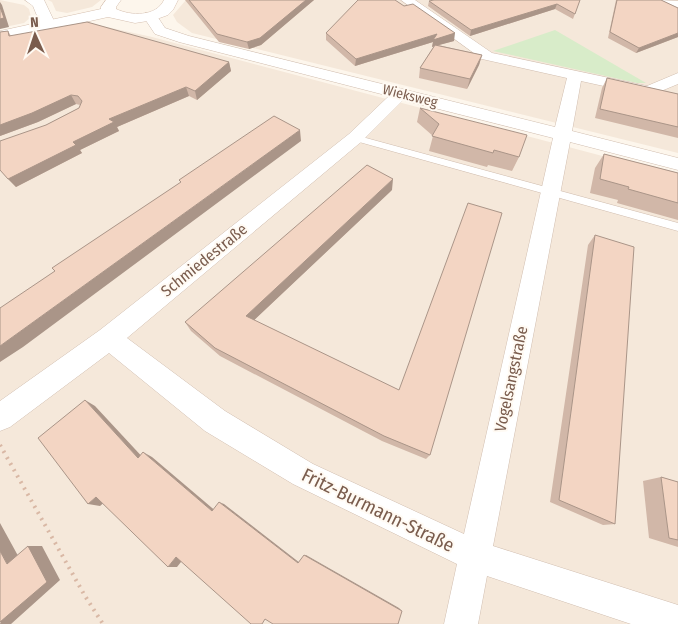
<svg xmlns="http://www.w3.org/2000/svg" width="678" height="624" font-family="'Fira Sans Condensed',sans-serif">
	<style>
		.residential { fill: #f5e8da }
		.green { fill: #d8ecc9 }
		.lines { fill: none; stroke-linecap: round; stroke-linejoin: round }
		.service-casing { stroke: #d1beb0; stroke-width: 1 }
		.minor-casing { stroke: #d1beb0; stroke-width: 1 }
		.tertiary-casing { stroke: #d1beb0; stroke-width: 1 }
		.secondary-casing { stroke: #d6c0b0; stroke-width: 1 }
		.path { stroke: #d9b8a5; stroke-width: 4; stroke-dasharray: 2 5; stroke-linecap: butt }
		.service { fill: #fff; fill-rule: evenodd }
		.minor { fill: #fff; fill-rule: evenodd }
		.tertiary { fill: #fff; fill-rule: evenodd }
		.secondary { fill: #fff; fill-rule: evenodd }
		.wall { fill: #d1b7a8 }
		.shaded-wall { fill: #aa9588 }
		.building { fill: #f3d5c3; stroke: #aa9588 }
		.labels { text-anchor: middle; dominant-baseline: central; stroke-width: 4; stroke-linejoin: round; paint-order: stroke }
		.far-street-label { font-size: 14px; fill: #7a5c4d; stroke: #fffaf3 }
		.street-label { font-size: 16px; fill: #7a5c4d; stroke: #fffaf3 }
		.near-street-label { font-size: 19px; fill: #7a5c4d; stroke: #fffaf3 }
	</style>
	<rect width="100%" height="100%" fill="#fdf6ec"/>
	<path class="residential" d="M0,0l24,5 5,4 2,8 -7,6 -24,5z
		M48,0h53l-9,7 -25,6 -11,-2 -4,-9z
		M186,0h492v153l-486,-120 -15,-11 -4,-7z
		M89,23l63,14 526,139v448h-678v-581z"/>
	<path class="green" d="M555,30l91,53h-9l-144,-32z"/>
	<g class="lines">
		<defs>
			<path id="service" d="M355,135l323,88v8l-326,-91 -1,-2z"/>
			<path id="minor" d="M401,0h14l77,53 155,33 31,-13v11l-29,12 -68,-15 -9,50 106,27v12l-108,-28 -77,404 185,59v19h-47l-144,-48 -9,48h-34l13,-60 -164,-80 -88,-53 -96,-78 -99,74 -10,4v-30l100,-71 249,-196 40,-38 -210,-54 -24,-8 -12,-18 2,-3h10l10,15 24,8 366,91 12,-49 -85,-19zM403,100l150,38 -89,396 -151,-70 -88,-53 -98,-73 234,-196z
				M659,0l19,1v8l-17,-6z"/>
			<path id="tertiary" d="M25,0h19l12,25 -2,3h-12l-9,-22z"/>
			<path id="secondary" d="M106,0h15l-5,7v2c15,7 40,8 48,-9h14l-5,10 -5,5 -14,5 -19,3 -27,-6 -108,24v-10l101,-22v-2z"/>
		</defs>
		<use href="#service" class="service-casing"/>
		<use href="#minor" class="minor-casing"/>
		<use href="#tertiary" class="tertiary-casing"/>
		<use href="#secondary" class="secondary-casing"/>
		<path class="path" d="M0,445l85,151 18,28"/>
		<use href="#service" class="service"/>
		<use href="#minor" class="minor"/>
		<use href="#tertiary" class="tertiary"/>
		<use href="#secondary" class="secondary"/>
	</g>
	<path class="wall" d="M185,0h129l-53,45 -12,4 -30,-7z
		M580,0l-7,19 -18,-10 -85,27 -42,-30 1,-5z
		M616,0h45l17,8v29l-42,16 -28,-15z
		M8,31l3,5 218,26 2,9 -34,29 -8,-4 -72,31 2,4 -39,19 2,3 -66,34 -16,-17 46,-45 33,-17 1,-3 -4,-1 -38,18 -38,14v-104z
		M326,33l128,8 -16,4 44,10 -3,10 -12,24 -48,-11 1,-10 14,-22 -2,1 1,-5 -78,24 -29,-26z
		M607,78l71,16v44l-83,-20 7,-30z
		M420,108l99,49 -7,14 -24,-6 -1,2 -58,-16 4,-15 -16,-14z
		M604,154l74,19v47l-61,-17 1,-3 -28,-7 5,-25z
		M392,190l-138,130 176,135 -4,4 -44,-18 -162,-85 -29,-25 -6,-9z
		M595,235l20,289 -12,1 -53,-23 38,-257z
		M661,477l17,5v65l-29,-9 -6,-57z"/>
	<path class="shaded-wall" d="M306,0h8l-53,45 -12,4 -2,-7z
		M0,2l2,3 7,22 -9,2z
		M557,4l-2,5 -85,27 1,-6z
		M455,33l-1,8 -22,6 1,-5 -78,24 1,-7 81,-25z
		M678,33v4l-42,16 3,-5z
		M482,55l-3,10 -12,24 3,-10z
		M229,62l2,9 -34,29 -2,-9z
		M186,87l3,9 -72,31 2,4 -39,19 2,3 -66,34 -8,-8 65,-37 36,-23z
		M71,95l5,9 -38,18 -38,14v-11z
		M300,130l1,11 -278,206 -23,15v-16z
		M393,179l-1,11 -143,135 -3,-9z
		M85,400l10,6 52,56 -9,-4z
		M143,452l9,5 66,56 -6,-2z
		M96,497l11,3 -7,6 -12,-2z
		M219,502l5,2 76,59h-2z
		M0,523l22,40 -15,1 -7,-13z
		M28,546h14l18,34 -49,44h-11z
		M304,555h2l93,53 3,3z
		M176,557h9l-8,10h-9z"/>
	<path class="building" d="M189,0h117l-46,38 -13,4 -30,-8z
		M358,0h37l9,6 9,-2 42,29 -22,7 4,-6 -81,25 -30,-26z
		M434,0h146l-5,14 -18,-10 -86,26 -42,-29z
		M617,0h44l17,8v25l-39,15 -29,-16z
		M0,7l4,11 -4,1z
		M87,22l142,40 -34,29 -9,-4 -77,32 5,3 -41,20 3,3 -68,34 -8,-9v-29l46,-16 33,-17 3,-7 -4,-5 -7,-1 -39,18 -32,12v-93l8,-1 1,5z
		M435,45l47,10 -12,24 -50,-11z
		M607,78l71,16v33l-78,-18z
		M420,108l107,27 -8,22 -25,-7 -1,3 -61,-17 7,-12z
		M274,116l26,14 -300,216v-38l55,-37 -3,-3 129,-86 -2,-2z
		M604,154l74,19v30l-50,-14 1,-2 -29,-8z
		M367,165l26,14 -147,137 153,74 69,-187 34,10 -72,242 -46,-19 -169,-88 -30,-26z
		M595,235l39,12 -19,277 -56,-24z
		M85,400l53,58 5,-6 69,59 7,-9 79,61 6,-8 98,56 -4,13h-125l-8,-5 -3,5h-11l-75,-67 -8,10 -72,-70 -8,7 -50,-66z
		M661,477l17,5v58l-9,-2z
		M28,546l19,36 -47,40v-71l7,13z"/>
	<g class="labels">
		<g class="far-street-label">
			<text transform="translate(410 96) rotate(14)">Wieksweg</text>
		</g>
		<g class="street-label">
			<text transform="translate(204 260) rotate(-39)">Schmiedestraße</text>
			<text transform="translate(511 379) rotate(-78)">Vogelsangstraße</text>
		</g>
		<g class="near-street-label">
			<text transform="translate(378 510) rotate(26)">Fritz-Burmann-Straße</text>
		</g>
	</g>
	<g transform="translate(35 35) rotate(357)" stroke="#fffaf3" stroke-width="4" paint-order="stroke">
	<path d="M0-4L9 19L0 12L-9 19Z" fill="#7a5c4d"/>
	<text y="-8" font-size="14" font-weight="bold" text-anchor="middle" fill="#7a5c4d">N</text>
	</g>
</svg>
